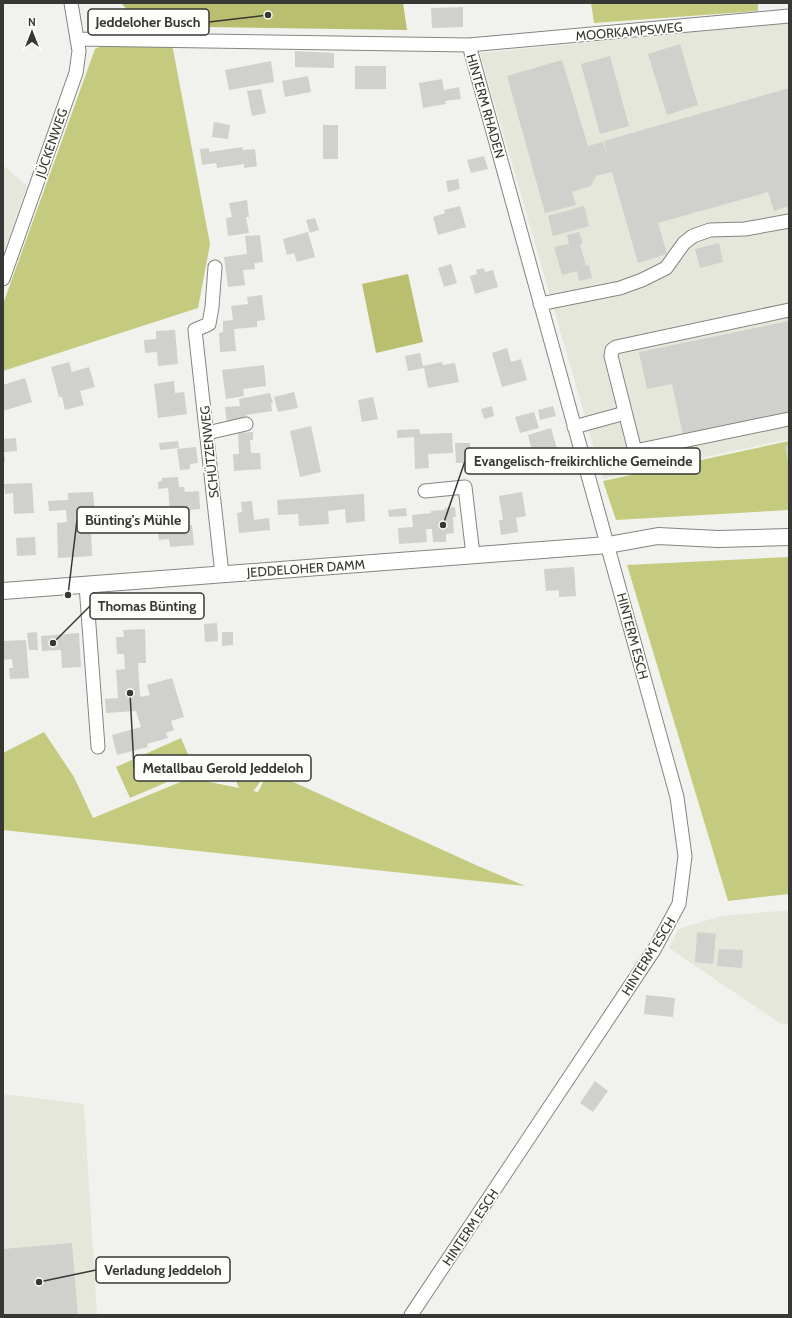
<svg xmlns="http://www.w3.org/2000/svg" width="792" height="1318" font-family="Cabin,sans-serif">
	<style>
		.built { fill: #e5e7db }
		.green { fill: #c5cb7e }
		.forest { fill: #b9bf6e }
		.building { fill: #d0d0cc }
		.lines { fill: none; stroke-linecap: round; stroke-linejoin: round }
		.minor-casing { stroke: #848581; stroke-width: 15 }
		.major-casing { stroke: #848581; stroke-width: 18 }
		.minor { stroke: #fff; stroke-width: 13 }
		.major { stroke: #fff; stroke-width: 16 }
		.labels { text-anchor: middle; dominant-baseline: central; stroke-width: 3.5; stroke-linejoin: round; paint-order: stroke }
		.street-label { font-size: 13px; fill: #373836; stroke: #fefffa }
		.leader { fill: none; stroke: #373836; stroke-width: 1.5 }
		.callout-dot { fill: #373836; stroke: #fefffa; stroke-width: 1.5 }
		.callout { fill: #fefffa; stroke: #373836; stroke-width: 1.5 }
		.callout-label { font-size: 14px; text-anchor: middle; font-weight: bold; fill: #373836 }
	</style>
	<rect width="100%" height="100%" fill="#f1f2ed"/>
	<path class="built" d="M789,23v416l-186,40 -123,-426z
		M3,165l24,21 -24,69z
		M789,910v113l-8,1 -112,-76 9,-19 43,-13z
		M3,1094l81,10 13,211h-94z"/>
	<path class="green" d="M591,3h167v8l-164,12z
		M108,43l64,1 38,200 -12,64 -195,63v-67l92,-255z
		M789,441v69l-173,10 -13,-39z
		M789,557v337l-61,7 -101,-336z
		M44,732l30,45 19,41 97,-40 49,10c-16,-31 40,-21 14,3l5,1 11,-21 209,95 47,20 -522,-56v-77z
		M181,738l14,32 -65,28 -14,-31z"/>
	<path class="forest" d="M121,3h282l4,27 -265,-4z
		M408,274l15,68 -47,11 -14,-69z"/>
	<path class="building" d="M463,7v20l-31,1 -1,-20z
		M680,44l18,61 -31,10 -19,-61z
		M295,51l39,2v15l-39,-1z
		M610,56l19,70 -29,8 -19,-70z
		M562,60l26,86 15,-4 4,14 -3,-15 185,-53v118l-15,5 -6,-19 -110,31 9,31 -29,9 -26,-91 -16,4 -5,10 -19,6 4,13 -31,8 -38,-137z
		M271,61l3,21 -45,8 -4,-20z
		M355,66h31v23h-31z
		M308,76l3,16 -26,5 -3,-16z
		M442,79l2,11 15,-3 2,12 -16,2 1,3 -23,4 -4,-25z
		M261,89l5,24 -14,3 -5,-25z
		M214,122l16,3 -2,14 -16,-2z
		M323,125h15v34h-15z
		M242,147l1,3 12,-1 2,17 -13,2v-4l-27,4 -1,-5 -14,2 -2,-16 9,-1v4z
		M484,156l4,13 -17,4 -4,-13z
		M458,179l2,10 -12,3 -2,-11z
		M247,200l2,17h-3l3,16 -21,3 -2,-18 6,-1 -3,-14z
		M460,206l6,21 -28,8 -5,-18 12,-4 -1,-3z
		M584,206l5,20 -36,10 -5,-20z
		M315,218l4,12 -9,3 -4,-13z
		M308,232l7,25 -18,5 -3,-9 -7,2 -4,-16z
		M579,232l4,11 -3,1 6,22 3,-1 3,13 -13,3 -2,-10 -15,4 -8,-28 15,-3 -2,-9z
		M260,235l3,27 -9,1 1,6 -12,1 2,15 -17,2 -4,-30 23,-3 -2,-18z
		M719,243l4,19 -23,6 -5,-19z
		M451,264l6,19 -13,4 -6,-19z
		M484,268l1,4 8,-2 5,17 -23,7 -5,-18 7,-2 -1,-4z
		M262,295l3,25 -8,1v6l-23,2 2,22 -16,1 -1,-19 4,-1v-11l10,-1 -2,-14 17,-2 -1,-7z
		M789,321v93l-106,21 -11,-51 -25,5 -8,-37z
		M175,330l3,34 -20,2 -1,-14 -12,1 -1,-13 12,-1v-8z
		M507,348l4,14 10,-3 6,21 -25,7 -10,-34z
		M420,353l3,13 19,-4 1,3 12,-2 4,19 -31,6 -4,-20 -16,3 -3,-15z
		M69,362l3,10 17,-5 6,20 -15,4 4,14 -19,5 -3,-13h-3l-8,-30z
		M264,365l2,21 -23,3 1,7 -18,3 -4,-29z
		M25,378l7,24 -29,9v-26z
		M174,381l1,12 9,-1 3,22 -29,4 -4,-34z
		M294,392l4,16 -20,4 -4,-15z
		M270,393l3,10h-2l1,8 -26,4 1,6 -20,3 -2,-17 15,-1 -1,-7z
		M373,397l5,22 -16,3 -4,-22z
		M492,406l2,10 -10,3 -3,-10z
		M553,406l3,10 -16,4 -2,-10z
		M534,412l5,16 -19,5 -5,-16z
		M311,426l10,46 -21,5 -10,-46z
		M551,428l6,21 -24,6 -5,-20z
		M419,429l1,5 32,-1 1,20 -25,1 1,14 -14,1 -1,-32 -17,1v-8z
		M253,432v8h-3l1,13h9l1,16 -27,2 -1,-17h6l-1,-21z
		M16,438l1,13 -13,1 1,10h-2v-23z
		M178,441l1,7 -19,2 -1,-7z
		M455,443h15l1,20h-15z
		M789,445v16l-1,1 -3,-16z
		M196,447l2,16 -8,1v5l-10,1 -3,-21z
		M178,477l1,10h5l1,5 14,-1 1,18 -30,2 -2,-23 -10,1v-7l4,-1v-3z
		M32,483l2,30 -20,1 -1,-21 -8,1 -1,-10z
		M93,492l3,35 -5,1 1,28 -34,2 -1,-35 10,-1 -1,-12 -17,1 -1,-10 20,-1v-7z
		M522,492l4,24 -10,2 2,14 -17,3 -2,-15h4l-4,-24z
		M364,494l1,27 -19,2 -1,-14 -17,2 1,13 -30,2 -1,-12 -20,1 -1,-15z
		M252,501l2,19 15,-2 1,12 -31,3 -2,-20 5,-1 -1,-10z
		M455,507l1,10h-3l1,16 -8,1v8h-13l-1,-13h-6l1,13 -28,2 -1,-16 15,-1 -1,-12 19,-2v-2l14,-1v-2z
		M406,508l1,8 -18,1 -1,-7z
		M170,518l1,9 21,-2 2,20 -24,2 -1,-8 -10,1 -3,-21z
		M35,537l1,18 -19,1 -1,-18z
		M574,567l2,29 -17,1v-7l-13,1 -2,-22z
		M217,623l1,18 -13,1 -1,-18z
		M145,629l1,34h-8l2,34 10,-2 -3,-10 25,-7 12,39 -13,4 3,9 -8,3 2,5 -21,6 1,3 -31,8 -5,-20 29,-8 -5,-16 -30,2 -1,-14 13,-1 -2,-28 9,-1 -1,-15h-7l-1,-17h8l-1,-7z
		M37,632l1,18h-9l-2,-17z
		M222,632h11v13l-11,1z
		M79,633l2,34 -19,1 -1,-18 -19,1 -1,-15z
		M26,640l3,38 -19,1 -1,-11h4l-1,-9 -9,1v-19z
		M697,932l19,2 -3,30 -18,-2z
		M719,949l24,1 -1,18 -25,-2z
		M646,995l29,3 -2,19 -29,-3z
		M595,1081l13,10 -15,21 -13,-9z
		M72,1243l6,72h-75v-66z"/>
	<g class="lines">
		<defs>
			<path id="minor" d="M77,39l392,6 320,-29
				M215,267l-3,40 -3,17 -14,6 27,244
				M3,279l73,-206 3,-22 -8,-48
				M540,304l80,-16 22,-8 24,-12 18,-25 9,-7 17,-6 35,-1 44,-8
				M789,310l-173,37 -4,3 -1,6 24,95 154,-32
				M574,427l51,-14
				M207,433l39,-9
				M425,491l40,-4 8,68
				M86,585l12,162
				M411,1315l243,-365 25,-46 6,-48 -8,-59 -208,-752"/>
			<path id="major" d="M3,591l605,-46 50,-9 60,3 71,-2"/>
		</defs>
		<use href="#minor" class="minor-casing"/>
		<use href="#major" class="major-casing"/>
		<use href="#minor" class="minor"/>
		<use href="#major" class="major"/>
	</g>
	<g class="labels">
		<g class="street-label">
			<text transform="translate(629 31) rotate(-5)">MOORKAMPSWEG</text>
			<text transform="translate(486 106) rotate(74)">HINTERM RHADEN</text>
			<text transform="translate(51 143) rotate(-71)">JÜCKENWEG</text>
			<text transform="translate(209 452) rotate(-96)">SCHÜTZENWEG</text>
			<text transform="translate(306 568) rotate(-4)">JEDDELOHER DAMM</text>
			<text transform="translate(633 636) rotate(75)">HINTERM ESCH</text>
			<text transform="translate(648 956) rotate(-58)">HINTERM ESCH</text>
			<text transform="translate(470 1227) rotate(-56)">HINTERM ESCH</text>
		</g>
	</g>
	<path class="leader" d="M268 15L209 22M443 525L465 461M68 595L77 520M53 643L90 606M130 693L134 768M39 1282L96 1270"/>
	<g class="callout-dot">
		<circle cx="268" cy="15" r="4"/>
		<circle cx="443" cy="525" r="4"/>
		<circle cx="68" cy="595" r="4"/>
		<circle cx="53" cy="643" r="4"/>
		<circle cx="130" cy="693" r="4"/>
		<circle cx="39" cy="1282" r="4"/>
	</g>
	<g class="callout">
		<rect x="88" y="9" width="121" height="26" rx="4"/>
		<rect x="465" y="448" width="235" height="26" rx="4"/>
		<rect x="77" y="507" width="112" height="26" rx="4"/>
		<rect x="90" y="593" width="114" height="26" rx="4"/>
		<rect x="134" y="755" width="177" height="26" rx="4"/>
		<rect x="96" y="1257" width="134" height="26" rx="4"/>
	</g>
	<g class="callout-label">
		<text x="148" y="27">Jeddeloher Busch</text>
		<text x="583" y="466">Evangelisch-freikirchliche Gemeinde</text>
		<text x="133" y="525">Bünting's Mühle</text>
		<text x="147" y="611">Thomas Bünting</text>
		<text x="223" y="773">Metallbau Gerold Jeddeloh</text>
		<text x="163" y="1275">Verladung Jeddeloh</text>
	</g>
	<rect width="792" height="1318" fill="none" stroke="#373836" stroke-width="8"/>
	<g transform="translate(32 32)" stroke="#fefffa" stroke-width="3" paint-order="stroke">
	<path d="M0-3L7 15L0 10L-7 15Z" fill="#373836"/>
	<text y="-6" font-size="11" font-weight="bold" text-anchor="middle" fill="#373836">N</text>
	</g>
</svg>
